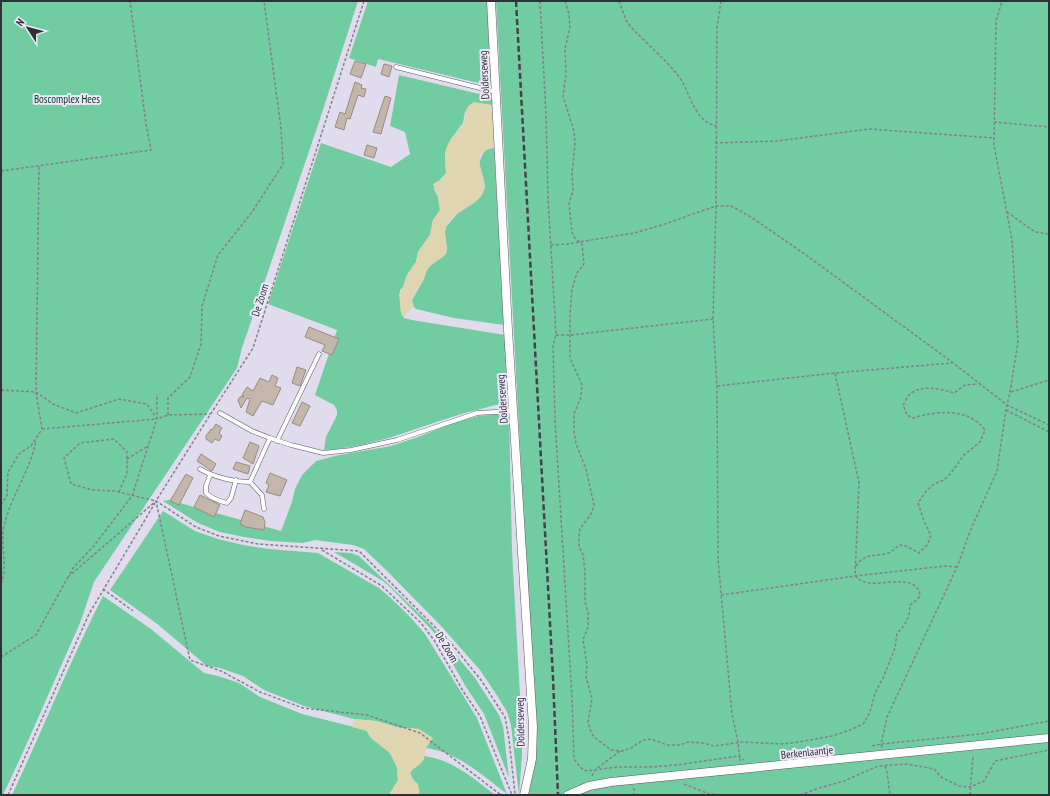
<svg xmlns="http://www.w3.org/2000/svg" width="1050" height="796" font-family="'PT Sans Narrow',sans-serif">
	<style>
		.green { fill: #72cca2 }
		.sand { fill: #dfd5b0 }
		.building { fill: #c4b6aa; stroke: #988b80 }
		.lines { fill: none; stroke-linecap: round; stroke-linejoin: round }
		.lane-casing { stroke: #5a5665; stroke-width: 5 }
		.street-casing { stroke: #5a5665; stroke-width: 9 }
		.path { stroke: #827f8b; stroke-width: 1.5; stroke-dasharray: 3 2; stroke-linecap: butt }
		.lane { stroke: #fff; stroke-width: 4 }
		.street { stroke: #fff; stroke-width: 8 }
		.rail { stroke: #45424b; stroke-width: 2.5; stroke-dasharray: 6 3; stroke-linecap: butt }
		.labels { text-anchor: middle; dominant-baseline: central; stroke-width: 4; stroke-linejoin: round; paint-order: stroke }
		.street-label { font-size: 11px; fill: #312f36; stroke: #ede9fa }
		.park-label { font-size: 11px; fill: #003320; stroke: #ede9fa }
	</style>
	<rect width="100%" height="100%" fill="#e0dced"/>
	<path class="green" d="M1,1h357l-38,118 -78,229 -5,20 -143,214 -14,41 -57,129 -20,43h-2z
		M368,1h119l4,85 -113,-27 -2,8 -27,-9z
		M496,1h553v794h-521l7,-69z
		M399,75l93,22v8l-11,-1 -16,8 -2,11 -12,16 -6,14 1,20 -8,9 -4,7 4,8 2,13 -7,10 -3,15 -12,17 -2,10 -9,13 -4,12 -3,3 1,23 3,5 8,2 93,15 3,67c-19,5 -38,9 -56,15 -42,13 -83,31 -128,33l2,-13 11,-22v-5l-3,-5 -19,-10 22,-65 -69,-26 53,-161 70,24 19,-13 -5,-22 -15,-6z
		M494,148l10,177 -50,-7 -38,-9 -3,-3 -1,-6 12,-21 1,-7 6,-7 15,-11 1,-5 -2,-16 1,-6 10,-12 27,-22 2,-6 -6,-25 5,-10 3,-3z
		M509,413l3,138 10,180v25l-3,39 -8,-70 -4,-13 -9,-15 -18,-27 -38,-43 -55,-56 -23,-22 -11,-4 -38,-5 -12,3 -33,-2 -26,-4 -24,-5 -22,-9 -35,-22 6,-1 112,31 11,-29 3,-13 7,-14 14,-14 19,-5 56,-10 27,-9 35,-14 25,-7z
		M163,511l32,20 23,8 25,6 26,4 49,4 61,35c15,12 34,31 46,46l52,84 30,76c-24,-18 -49,-42 -81,-46l-14,-20h-12l-24,-7 -22,-2 -50,-13 -40,-16 -21,-14 -23,-8 -13,-2 -51,-43 -46,-33z
		M334,552l17,1 8,3 72,69 44,53 24,37 4,11 6,52 -25,-64 -18,-27 -28,-49 -7,-9 -39,-40 -9,-8z
		M103,596l48,33 53,44 14,3 21,7 21,14 42,17 64,16 5,8 19,15 7,14 1,13 -9,15h-377c31,-66 58,-134 91,-199z
		M424,756c29,4 49,22 71,39h-76l-1,-11 -4,-3 -4,-8c3,-7 14,-8 14,-17z"/>
	<path class="sand" d="M474,102l18,3 2,43c-30,5 -3,30 -11,45 -6,12 -24,17 -33,27 -11,15 0,22 -4,32 -2,7 -11,9 -16,14 -4,4 -4,8 -6,13 -2,4 -5,7 -7,10 -1,4 -3,8 -5,11l2,7 -11,10 -2,-4 -2,-19 4,-7 4,-12 9,-13 2,-10 12,-17 3,-15 7,-10 -2,-13 -5,-13 9,-5 4,-6c-1,-12 -3,-23 5,-34 3,-5 9,-9 12,-15 4,-10 -1,-15 11,-22z
		M354,719l22,2 24,7h12l7,1 14,9 -7,10 -2,11 -4,5 -8,6 -2,3c3,10 11,10 9,22h-30l9,-15 -1,-13 -7,-14 -19,-15 -4,-7 -15,-4z"/>
	<path class="building" d="M355,61l11,3 -5,14 -11,-4z
		M384,64l8,2 -3,11 -8,-3z
		M355,82l7,3 -1,3 5,1 -2,8 -6,-2 -8,24 -3,-1 -3,12 -9,-3 5,-15 5,2z
		M385,96l6,2 -10,36 -8,-2z
		M367,145l10,3 -3,10 -10,-3z
		M309,327l30,12 -7,16 -10,-4 3,-6 -20,-8z
		M297,367l9,3 -6,16 -8,-3z
		M272,375l6,3 -3,8 6,2 -8,17 -11,-4 -9,15 -7,-4 4,-13 -3,-1 -6,10 -3,-8 2,-3 4,-1 -2,-1 5,-8 6,4 7,-13 9,4z
		M302,402l8,4 -10,20 -8,-3z
		M216,424l6,4 -3,5 3,3 -3,5 -4,-2 -3,4 -6,-4v-3l5,-7 1,1z
		M250,442l9,4 -6,18 -10,-6z
		M201,454l15,10 -4,7 -15,-10z
		M236,462l14,4 -2,8 -15,-5z
		M270,473l17,7 -7,16 -14,-4 3,-7 -3,-2z
		M186,474l7,4 -14,27 -9,-4z
		M200,495l20,10 -6,12 -20,-10z
		M245,510l18,7 2,5 -1,8 -18,-3 -6,-3z"/>
	<g class="lines">
		<defs>
			<path id="lane" d="M396,67l100,25
				M220,413l32,18 18,7 21,7 32,8 28,-3 46,-10 80,-27 37,-2
				M277,441l42,-87
				M200,469c14,8 34,13 50,13l20,-44
				M210,475l-4,11v7c6,6 13,8 21,10l4,-5 5,-18
				M250,482l12,13 2,14"/>
			<path id="street" d="M491,1l17,329 25,397 -1,32 -8,36
				M568,795l21,-9 22,-4 438,-44"/>
		</defs>
		<use href="#lane" class="lane-casing"/>
		<use href="#street" class="street-casing"/>
		<path class="path" d="M364,1l-111,347 -50,78 -47,75 40,26 23,9 39,8 101,7 92,92 30,37 24,37 4,22 6,55
			M540,1l6,114 2,82 8,138 -3,11 2,74 17,278 2,61 7,9 5,3 32,-4h32l27,-2 61,-9 6,4
			M565,1l4,13 1,13 -5,22 1,25 -3,22 11,35 1,12 -3,30 1,17 -4,14 3,28 2,5 8,7 2,20 -7,9 -5,16 -2,26v43l12,27 -1,12 -7,17v16l2,14 10,25 8,36 -3,9 -11,15 -1,7v11l4,7 2,19v29l3,11v14l-5,13 4,25 -1,12 6,22 -4,22 3,11 3,5 17,13 11,1 9,-3 12,-8 8,-1 16,6h13l8,-3 15,1 11,3 29,-4 39,2 17,-2 33,-6 21,-7 11,-6 6,-11 5,-19 8,-15 12,-30 2,-14 8,-10 4,-9 1,-10c5,-4 12,-7 9,-14 -7,-16 -36,-6 -50,-8 -6,-1 -10,-3 -14,-7l4,-93 -24,-110
			M619,1l7,19 4,6c15,16 33,31 47,48 14,17 15,46 39,52
			M721,1l-4,26 -1,179 -3,113 4,67 1,173 14,155 6,28 2,19
			M994,122l55,5
			M715,143l62,-2 92,-12 125,9
			M1,171l150,-21 -5,-26 -16,-123
			M1007,212l28,20 14,2
			M551,245l16,-1 67,-11 28,-8 54,-19h15l20,11 55,38 146,107 55,43 42,20
			M556,335h15l142,-16
			M717,386l118,-13 117,-10
			M1,390l35,2 17,12 23,9 43,-14 28,5 10,15 11,-4 42,-1
			M1011,392l38,-12
			M1006,410l43,22
			M168,415v-17l22,-21 11,-33 1,-38 16,-51 34,-43 31,-48 -2,-36 -17,-127
			M42,429l114,-10
			M127,459l21,-13
			M119,492l8,-19v-21l-13,-13 -34,4 -16,15 7,26 22,6 22,1 41,10
			M1,505l6,-10 1,-23 11,-18 12,-8 11,-17 -6,-37 3,-226
			M322,550l60,36 39,37 13,17 29,51 17,25 32,79
			M856,566c9,-14 21,-9 33,-13 4,-2 7,-6 11,-8l6,1 13,7 8,-8 4,-9 -7,-15 -6,-18 9,-13 7,-6 10,-4 7,-7 13,-18 16,-13 5,-12c-17,-23 -48,-19 -72,-12l-6,-3 -4,-10c2,-3 4,-8 7,-11 12,-10 31,-5 44,-1l11,-8 13,-1
			M70,574l3,-6 20,-21 39,-51 25,-77v-25
			M68,577l88,-76 34,159 31,11 39,21 43,16 64,7 53,18 81,62
			M1,584c7,-19 -1,-39 3,-58 7,-30 26,-55 32,-85
			M103,589l30,22
			M721,595l134,-19 90,-10 12,1
			M1,657l35,-22 32,-58
			M872,746l9,-2 99,-10 69,-13
			M882,747l-1,-3 6,-27 70,-150 14,-38 26,-58 9,-61 4,-18 8,-50 -6,-102 -18,-95 2,-124 6,-20
			M885,766l2,6 3,23
			M592,776l3,-6 25,-19
			M684,784l25,10 12,1
			M634,788v7
			M8,795l81,-181 66,-111
			M800,795l19,-7 25,-7 34,-15 29,-2 27,5 7,8 18,9 11,1 14,-6 11,-20 54,-11
			M970,795l3,-40"/>
		<use href="#lane" class="lane"/>
		<use href="#street" class="street"/>
		<path class="rail" d="M516,1l37,677 5,117"/>
	</g>
	<g class="labels">
		<g class="street-label">
			<text transform="translate(484 75) rotate(-93)">Dolderseweg</text>
			<text transform="translate(260 300) rotate(-72)">De Zoom</text>
			<text transform="translate(502 399) rotate(-94)">Dolderseweg</text>
			<text transform="translate(447 647) rotate(59)">De Zoom</text>
			<text transform="translate(520 722) rotate(-91)">Dolderseweg</text>
			<text transform="translate(807 752) rotate(-6)">Berkenlaantje</text>
		</g>
		<g class="park-label">
			<text x="67" y="99">Boscomplex Hees</text>
		</g>
	</g>
	<rect width="1050" height="796" fill="none" stroke="#312f36" stroke-width="4"/>
	<g transform="translate(28 28) rotate(306)" stroke="#ede9fa" stroke-width="3" paint-order="stroke">
	<path d="M0-3L7 15L0 10L-7 15Z" fill="#312f36"/>
	<text y="-6" font-size="11" font-weight="bold" text-anchor="middle" fill="#312f36">N</text>
	</g>
</svg>
